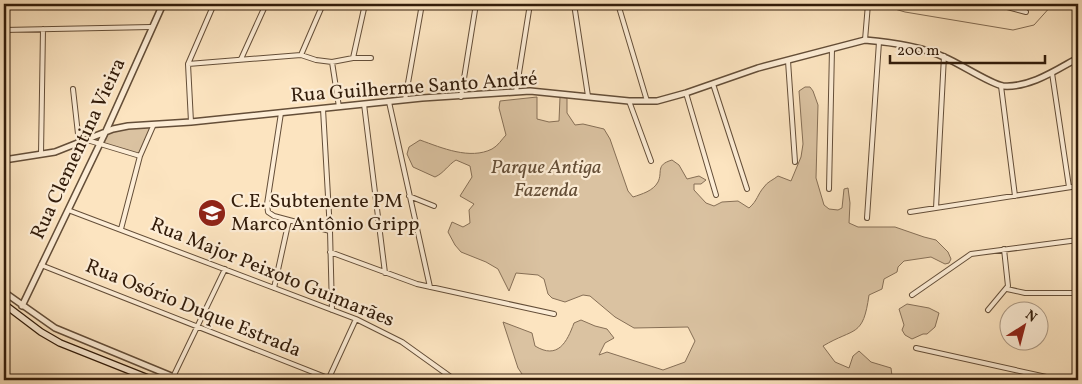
<svg xmlns="http://www.w3.org/2000/svg" width="1082" height="384" font-family="Vollkorn,serif">
	<style>
		.green { fill: #dac2a1; stroke: #866f56 }
		.lines { fill: none; stroke-linecap: round; stroke-linejoin: round }
		.stream { stroke: #826b52; stroke-width: 1 }
		.minor-casing { stroke: #644e38; stroke-width: 6 }
		.tertiary-casing { stroke: #644e38; stroke-width: 8 }
		.secondary-casing { stroke: #321c0a; stroke-width: 8 }
		.minor { stroke: #fdedd6; stroke-width: 4 }
		.tertiary { stroke: #fdedd6; stroke-width: 5 }
		.secondary { stroke: #fdedd6; stroke-width: 5.5 }
		.labels { text-anchor: middle; dominant-baseline: central; stroke-width: 4.5; stroke-linejoin: round; paint-order: stroke }
		.street-label { font-size: 20px; fill: #321c0a; stroke: #fdedd6 }
		.park-label { font-size: 20px; font-style: italic; fill: #644e37; stroke: #fdedd6 }
		.poi-label { font-size: 20px; fill: #321c0a; stroke: #fdedd6; text-anchor: start }
	</style>
	<rect width="100%" height="100%" fill="#fce4c0"/>
	<filter id="stains"><feTurbulence type="fractalNoise" baseFrequency=".004" numOctaves="4"/><feColorMatrix values="0 0 0 0 .2 0 0 0 0 .09 0 0 0 0 .02 0 0 0 .5 -.17"/></filter>
	<radialGradient id="worn" r=".72"><stop offset=".6" stop-color="#630" stop-opacity="0"/><stop offset="1" stop-color="#630" stop-opacity=".3"/></radialGradient>
	<path class="green" d="M805,87h5l3,4 5,14 -2,73 8,27 5,4 9,1 4,-2 2,-19 4,-1 2,15 -1,20 9,4h37l29,10 12,3 12,12 3,7 -2,4 -4,1 -14,-7 -27,4 -6,6 -1,5 -13,7 -2,10 -13,6c-6,43 -14,32 -46,51l12,16 14,6 4,-12 6,-5 12,11 20,6 1,8 -3,4h-363l-8,-12 -15,-46 29,11 3,13c23,14 32,-4 39,-23l7,-3 14,6 12,3 7,9 -9,5 -6,12 8,-3 56,18 22,-8 10,-21 -7,-14 -54,1 -19,-11 -25,-21 -7,-1 -18,7 -13,-4 -4,-4 -4,-15 -6,-4 -22,-2 -7,18 -11,-22 -12,-7 -25,-10 -6,-7 -7,-13 4,-10 11,5 7,-4 -1,-13 5,-6 -14,-8 12,-19 -2,-11 -14,-6c-8,5 -12,13 -21,17l-22,-10 -6,-13 2,-7 11,-7c22,8 50,20 72,9 6,-3 10,-10 14,-14l-7,-27 1,-7 37,-4v22l12,3 10,-1 1,-24 7,1v15l8,12 8,-1 21,5 6,10 18,52 5,6c9,-3 20,-6 25,-15 5,-10 -3,-17 14,-22l7,5 8,14 12,-3 7,4 -5,4h-7v6l12,13 8,3 8,-4 16,-1 11,7c9,-8 8,-13 15,-21 3,-5 9,-7 14,-11l13,5 10,-24 2,-13 -4,-53z
		M154,124l-13,31 -41,-10 6,-14z
		M907,304l22,4 10,5 -4,14 -8,7h-4l-11,5 -7,-4 -3,-5 2,-5 -5,-16z"/>
	<g class="lines">
		<path class="stream" d="M878,4l27,8 108,18 21,-5 18,-20h20l3,-1"/>
		<defs>
			<path id="minor" d="M574,4l14,92
				M618,4l29,97
				M996,4l30,8
				M4,30l147,-3
				M865,40l3,-36
				M301,55l22,-51
				M353,58l12,-54
				M241,59l25,-55
				M788,61l7,101
				M332,62l7,45
				M188,64l113,-9 15,5 16,2 21,-4h18
				M1052,73l17,114
				M713,84l34,105
				M1001,86l14,110
				M73,89l6,54
				M516,92l14,-88
				M686,93l30,102
				M461,97l15,-93
				M405,100l17,-96
				M629,101l22,60
				M389,102l41,185
				M364,104l21,169
				M323,109l7,122 2,79
				M281,113l-14,91 1,8 6,4 56,15
				M191,122l-3,-58 26,-60
				M87,140l53,16
				M41,154l2,-125
				M829,189l3,-140
				M409,196l25,10
				M936,208l8,-152
				M68,210l288,109 46,23 53,38
				M910,212l168,-26
				M867,218l12,-176
				M121,229l19,-73 14,-32
				M330,252l87,32 137,30
				M41,265l292,115
				M274,288l15,-68
				M1007,289l18,4h53
				M912,295l59,-41 107,-14
				M988,310l20,-24 -4,-37
				M916,348l144,32
				M173,377l52,-108
				M328,380l28,-61"/>
			<path id="tertiary" d="M4,160l51,-8 58,-23 15,-3 63,-4 231,-24 108,-7 99,10h28l29,-8 72,-25 107,-28c24,2 57,7 79,17 15,6 46,27 59,29 27,2 53,-16 75,-28
				M4,292l51,36 126,52
				M22,306l84,-175 57,-127"/>
			<path id="secondary" d="M4,304l37,28 19,11 93,37"/>
		</defs>
		<use href="#minor" class="minor-casing"/>
		<use href="#tertiary" class="tertiary-casing"/>
		<use href="#secondary" class="secondary-casing"/>
		<use href="#minor" class="minor"/>
		<use href="#tertiary" class="tertiary"/>
		<use href="#secondary" class="secondary"/>
	</g>
	<defs>
		<symbol id="school-disc" viewBox="-11 -11 22 22"><circle r="9.5" fill="#8f2418" stroke="#fdedd6"/><path d="M0-5L7-2L0 1L-7-2ZM-4 1L0 2.5L4 1V4Q0 6-4 4Z" fill="#fff"/></symbol>
	</defs>
	<g fill-rule="evenodd">
		<use href="#school-disc" x="196" y="197" width="32" height="32"/>
	</g>
	<g class="labels">
		<g class="street-label">
			<text transform="translate(414 88) rotate(-4)">Rua Guilherme Santo André</text>
			<text transform="translate(79 149) rotate(-65)">Rua Clementina Vieira</text>
			<text transform="translate(272 273) rotate(22)">Rua Major Peixoto Guimarães</text>
			<text transform="translate(193 309) rotate(22)">Rua Osório Duque Estrada</text>
		</g>
		<g class="park-label">
			<text x="546" y="168">Parque Antiga<tspan x="546" dy="23">Fazenda</tspan></text>
		</g>
		<g class="poi-label">
			<text x="231" y="202">C.E. Subtenente PM<tspan x="231" dy="23">Marco Antônio Gripp</tspan></text>
		</g>
	</g>
	<rect width="1082" height="384" fill="none" stroke="#fce4c0" stroke-width="20"/>
	<rect x="5" y="5" width="1072" height="374" fill="none" stroke="#321c0a" stroke-width="2.5"/>
	<rect x="10" y="10" width="1062" height="364" fill="none" stroke="#321c0a"/>
	<g transform="translate(1024 326) rotate(36)"><circle r="24" fill="#fdedd6" stroke="#ac9984"/>
	<path d="M0-4L9 19L0 12L-9 19Z" fill="#8f2418"/>
	<text y="-8" font-size="14" font-weight="bold" text-anchor="middle" fill="#321c0a">N</text>
	</g>
	<path d="M890 55v8h155v-8" fill="none" stroke="#321c0a" stroke-width="2.5"/>
	<text x="897" y="55" font-size="15" fill="#321c0a" stroke="#fdedd6" stroke-width="4" paint-order="stroke">200 m</text>
	<rect width="100%" height="100%" filter="url(#stains)"/>
	<rect width="100%" height="100%" fill="url(#worn)"/>
</svg>
